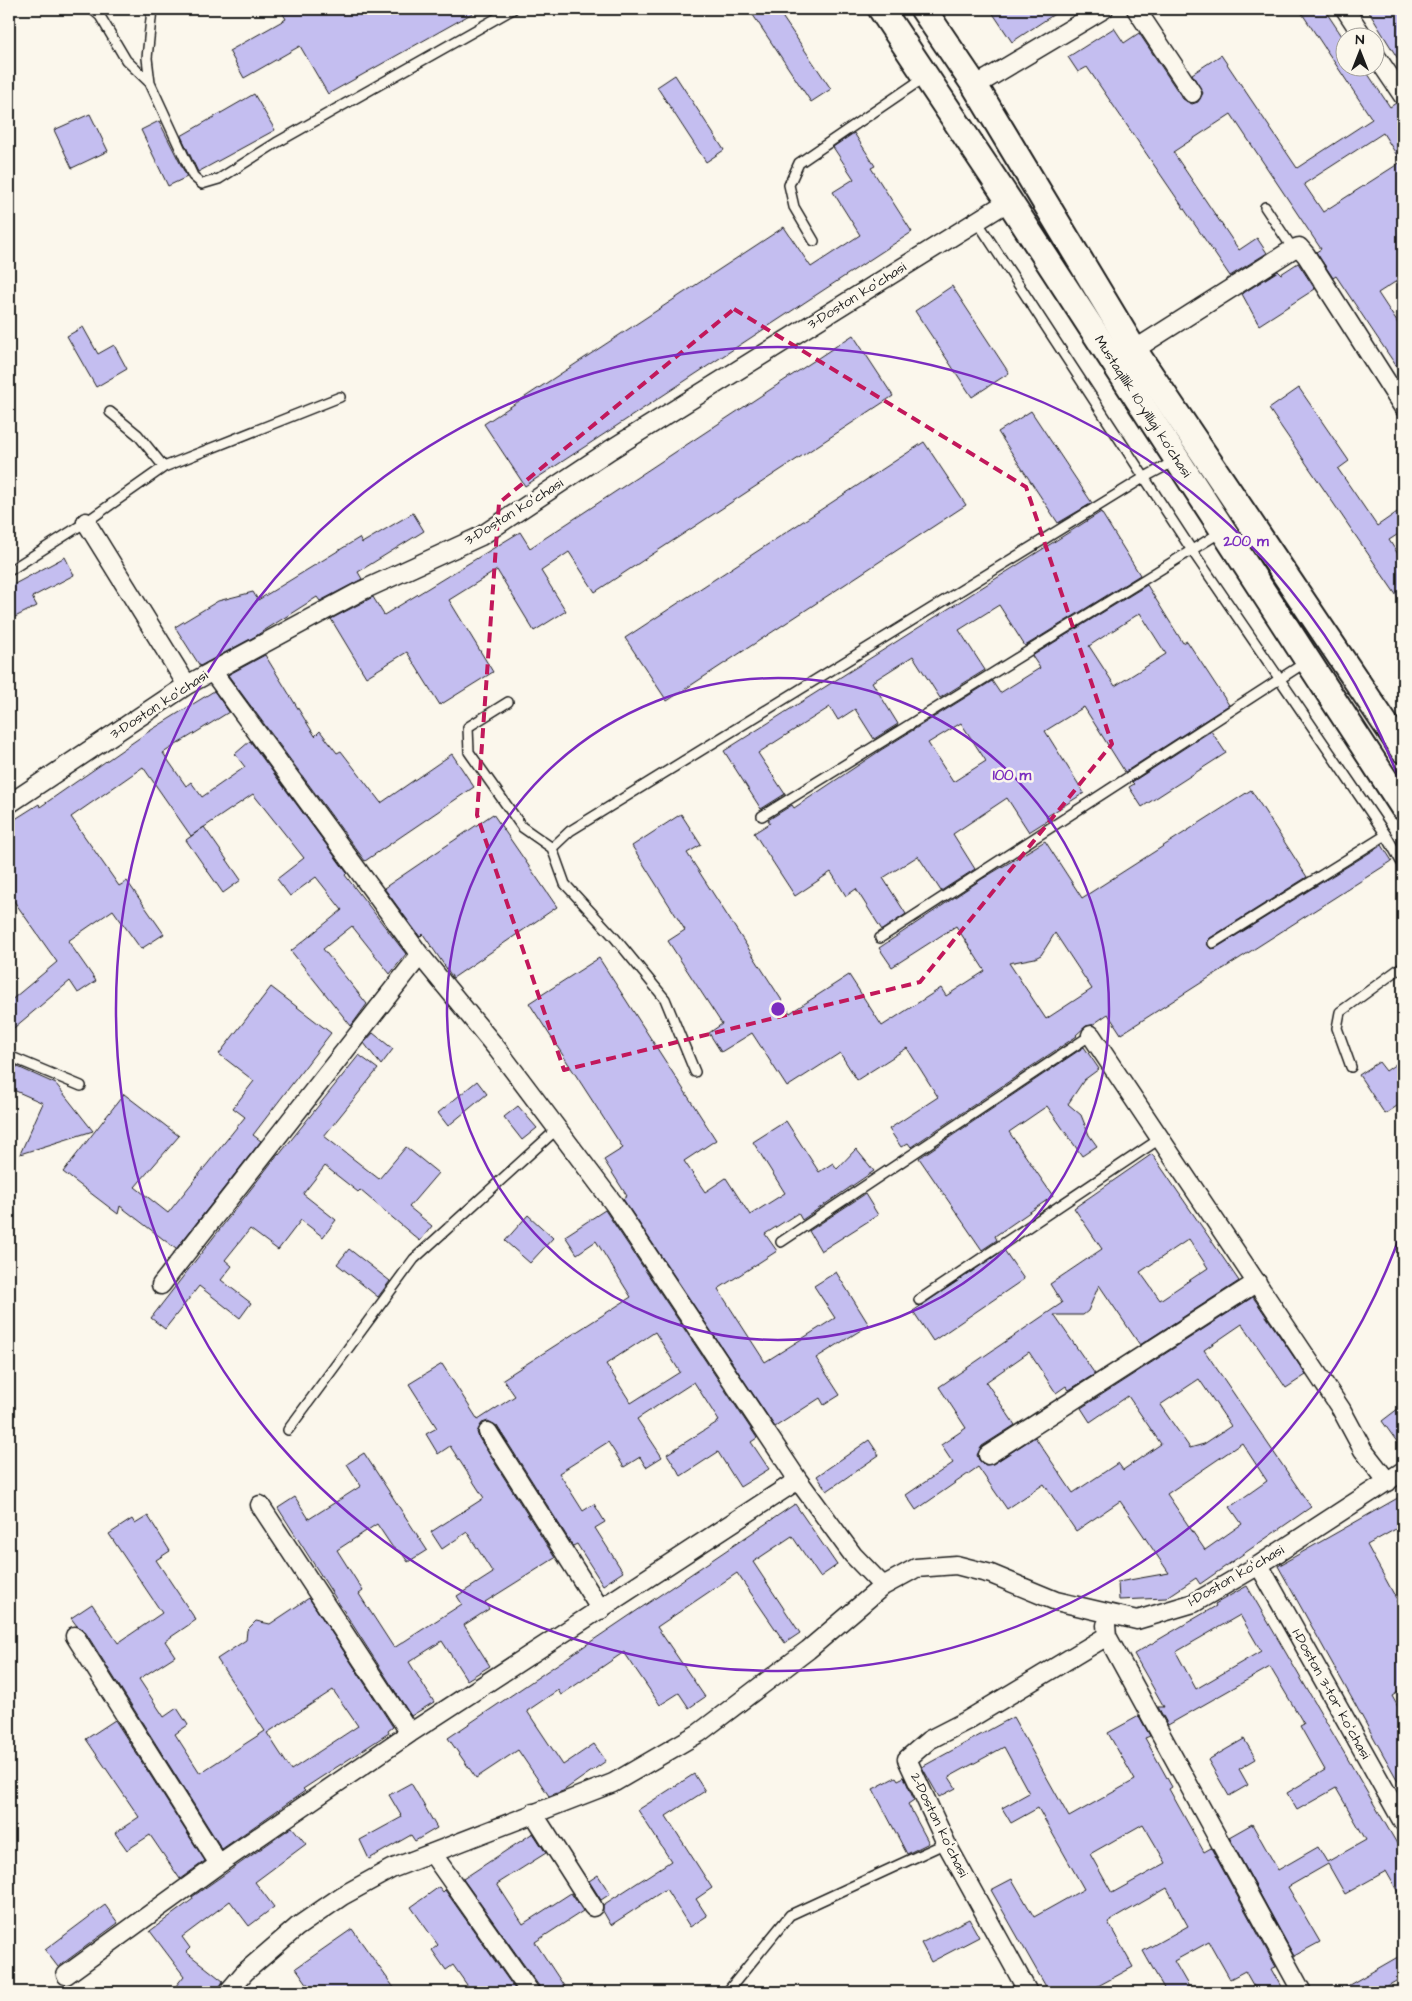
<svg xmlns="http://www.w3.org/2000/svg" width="1412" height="2001" font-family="'Architects Daughter',sans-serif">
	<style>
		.building { fill: #c4bef0; stroke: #1c1c1c; fill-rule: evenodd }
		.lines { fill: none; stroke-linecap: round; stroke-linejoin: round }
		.lane-casing { stroke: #1c1c1c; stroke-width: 12 }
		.street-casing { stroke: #1c1c1c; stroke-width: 21 }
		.secondary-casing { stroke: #1c1c1c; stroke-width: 29 }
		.lane { stroke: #fbf7ec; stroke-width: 9 }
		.street { stroke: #fbf7ec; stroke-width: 18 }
		.secondary { stroke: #fbf7ec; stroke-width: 25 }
		.marked { fill: none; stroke: #c2185b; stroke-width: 4; stroke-dasharray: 10 6; stroke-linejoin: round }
		.ring { fill: none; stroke: #7b2cbf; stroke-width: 2.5 }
		.labels { text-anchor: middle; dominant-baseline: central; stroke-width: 5; stroke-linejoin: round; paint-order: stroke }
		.street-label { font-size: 14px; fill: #1c1c1c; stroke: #fbf7ec }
		.centre { fill: #7b2cbf; stroke: #fbf7ec; stroke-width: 2.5 }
		.ring-label { font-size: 15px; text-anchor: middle; font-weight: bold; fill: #7b2cbf; stroke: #fbf7ec; stroke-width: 5; stroke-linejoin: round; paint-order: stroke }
	</style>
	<rect width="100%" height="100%" fill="#fbf7ec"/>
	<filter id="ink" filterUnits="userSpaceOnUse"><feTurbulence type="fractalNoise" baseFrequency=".02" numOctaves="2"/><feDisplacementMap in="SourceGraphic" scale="10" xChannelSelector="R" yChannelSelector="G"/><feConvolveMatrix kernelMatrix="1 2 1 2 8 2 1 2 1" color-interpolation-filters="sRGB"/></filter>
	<g filter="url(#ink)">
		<path class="building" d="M280,9h200l-152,85 -28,-48 -56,32 -15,-27 57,-32z
			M749,9h28l54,80 -20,13z
			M990,9h72l-50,33z
			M1299,9h25l20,30v29h20l26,39 6,-4 7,4v170l-25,16 25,38v45l-67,-100 -3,2 -17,-26 5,-3 -90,-135 -58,38 66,98 18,-12 10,15 -37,23 -143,-209 -9,5 -10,-15 46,-29 10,15 15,-10 44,66 9,5 6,-2 5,-9 -11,-19 29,-19 76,113 75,-49zM1383,133l18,29 -78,50 -19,-28z
			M1367,9h31l5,8v50z
			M675,75l49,75 -18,12 -49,-75z
			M254,94l21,36 -77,42 -17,-36z
			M90,114l18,37 -36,17 -18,-38z
			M159,121l28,56 -19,9 -27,-56z
			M854,133l21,33 -4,2 41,64 -387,254 -41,-62 300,-197 27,40 49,-32 -27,-43 21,-13 -21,-32z
			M1298,263l17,26 -56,36 -17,-31 36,-23 3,3z
			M952,286l57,87 -37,24 -57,-86z
			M83,327l15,27 16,-9 13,24 -31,18 -29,-51z
			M853,335l40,61 -298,196 -26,-40 -28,19 25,40 -32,20 -37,-61 -48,30 44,72 -53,33 -33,-53 -41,25 -35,-58 42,-22 11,18 136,-83 10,16z
			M1299,388l50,73 -11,8 39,57 26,-18v23l-14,9 14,22v43l-134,-196z
			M1031,411l61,92 -34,20 -60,-91z
			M924,442l42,63 -299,196 -42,-63z
			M1101,512l39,63 -115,71 -26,-41 -40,25 26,40 -45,28 -27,-42 -41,26 26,42 -24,15 -19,-30 -17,11 -8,-13 -72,46 27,41 -24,15 -37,-58z
			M413,513l11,18 -66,41 4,7 -42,22 -3,-4 -63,40 -54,29 -25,-39 43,-26 35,-9 5,8 101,-62 3,5z
			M65,557l9,18 -42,22 5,9 -28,14v-33z
			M1147,585l36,58 4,-2 42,64 -104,67 -41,-65 -39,24 39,62 -38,24 2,3 -19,12 -22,-34 -54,36 22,35 -34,22 -23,-35 -35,22 23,36 -24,16 -26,-41 -10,7 -15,-24 -36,24 -41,-63 16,-10 -2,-3 24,-15 2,3 87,-58 111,-69 8,12 40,-25 -8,-12zM1140,613l26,41 -51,32 -26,-40zM961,723l25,38 -33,21 -25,-39z
			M265,655l50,81 5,-5 17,22 4,-2 40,52 71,-49 22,33 -109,74 -137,-186z
			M214,691l15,21 -66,41 23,33 5,-4 11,15 43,-30 -10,-13 15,-13 97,132 -2,2 61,79 -16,20 -38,-48 -29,23 44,55 -16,22 -60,-75 51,-41 -26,-33 -26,19 -13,-17 27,-21 -51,-64 -62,42 -48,-69 -72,50 48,69 8,-5 37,53 -23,15 -28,-39 -45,31 28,40 -18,12 -8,-12 -61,51v-30l48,-40 -48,-68v-71l30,-19 1,3 108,-75z
			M1211,731l15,22 -84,54 -13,-20 5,-3 -2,-2z
			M1251,790l56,87 -97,61 -3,6 4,5 5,-1 166,-103 10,16 -271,173 -13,-20 -16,11 -6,1 -10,9 1,1 -166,111 -3,-4 -7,4 -12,-18 49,-32 -31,-49 -50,32 -17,-27 -53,34 -35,-54 -31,19 -12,-19 13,-9 -54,-83 17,-11 -53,-84 49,-32 20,31 -14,8 103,160 59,-38 33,51 59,-38 5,8 39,-25 -29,-45 -64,41 -13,-19 103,-69 63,-38 37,57zM1055,933l37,56 -46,30 -37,-56 26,-5 6,-3z
			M493,814l64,93 -104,71 -30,-44 -3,3 -36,-49z
			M204,827l37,53 -18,13 -37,-53z
			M599,958l117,182 -32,21 21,31 21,-14 24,37 35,-22 -32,-51 33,-21 33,51 14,-9 4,6 19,-20 18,22 -72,49 -4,-7 -33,21 12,17 -59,38 47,73 70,-44 -21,-32 22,-14 33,53 -53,33 24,37 -16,10 -4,-7 -45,29 -152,-228 4,-3 -23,-36 19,-12 -94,-145z
			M271,987l60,46 -78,102 8,6 -85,108 -56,-43 -2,8 -55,-42 61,-78 55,42 -44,51 33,26 77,-96 -12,-9 21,-27 -35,-27z
			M373,1033l20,16 -12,16 -17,-22z
			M1084,1047l15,22 -15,11 -16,24 13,11 8,20 8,11 -15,10 -35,-50 -38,26 44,64 -58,40 2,4 -15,10 -63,-92z
			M359,1055l19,14 -54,67 55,43 27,-32 32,26 -29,34 23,19 -12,15 -60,-51 -2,2 -33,-26 -22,28 33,26 -13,17 -22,-17 -23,30 -28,-21 -25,31 7,6 -11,14 30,23 -11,15 -41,-32 -34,43 -14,-11 127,-164 1,1z
			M1403,1059v43l-18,12 -26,-39 20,-13 7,9z
			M9,1063l47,21 37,47 -73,23 23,-51 -34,-15z
			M477,1081l10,13 -39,32 -10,-13z
			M518,1106l19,22 -15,12 -18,-23z
			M1152,1154l87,127 -99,64 -41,-60 -11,26 -5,4h-29l41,59 -26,16 -3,-4 -10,7 -27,-41 -43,30 29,43 -33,21 -5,9 2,5 5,5 9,-1 42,-27 38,56 45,-30 5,7 38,-26 -33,-48 -38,26 -9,-14 172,-111 53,78 -20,13 -44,-64 -38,26 107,157 -111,77 -4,-6 -30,20 -47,2 -1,-18 51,-9 -49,-72 -44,30 -32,-47 -37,25 -29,-42 -62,43 -10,-15 47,-32 -12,-18 25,-17 -27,-41 123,-84 -12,-19 52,-35 -28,-41zM1189,1239l19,29 -48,32 -20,-28zM1199,1379l32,47 -27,18 -14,4 -30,-43zM1242,1443l25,38 -37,26 12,17 -37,26 -38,-56z
			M865,1194l13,21 -57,36 -12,-20z
			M605,1210l152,228 -6,4 18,27 -29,18 -22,-35 -37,24 -14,-22 52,-33 -25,-39 -57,37 25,38 -16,10 -6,-10 -16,10 -16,-25 -49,31 24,38 11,-7 11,18 -10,6 28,44 -20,13 -26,-41 -4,2 -76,-120 -9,-5 -6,2 -5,9 2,6 76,120 -70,44 4,7 -25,16 26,41 -23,14 -25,-39 -33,21 25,40 -23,14 -133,-208 17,-11 14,22 52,-33 -14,-22 17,-11 63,97 -19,12 -7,-10 -8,-4 -16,-24 -40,26 26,41 -4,3 35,54 68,-44 -5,-8 36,-23 -26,-41 -25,17 -11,-17 53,-34 -34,-52 -12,8 -12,-20 11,-6 -28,-44 33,-20 36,56 37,-24 -12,-17 128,-82 -35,-56 -19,13 -12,-18zM655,1332l25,40 -49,31 -25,-39z
			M528,1215l25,23 -23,25 -25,-22z
			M349,1249l41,32 -12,16 -41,-33z
			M1004,1250l20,29 -91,62 -20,-30z
			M1403,1405v45l-21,-29z
			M869,1440l10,15 -52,36 -10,-15z
			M1403,1495v30l-36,20 36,66v78l-11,7 11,20v74l-125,-224z
			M795,1504l42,61 -17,12 -28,-41 -39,26 47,71 -15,10 -48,-70 -80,54 48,70 -16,11 -10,-15 -19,12 -36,-53 -63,43 -3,-5 -31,21 36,54 31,-21 12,17 -43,30 -14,5 -31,-46 -42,28 -28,-40z
			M148,1516l22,35 -14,9 40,60 -31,21 10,15 -36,23 25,38 13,-9 11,17 -13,9 25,39 65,-42 -48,-72 29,-19 1,-10 9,-9 14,3 39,-26 84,129 -5,4 1,2 -86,56 2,2 -83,58 -138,-219 -7,-4 -6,-8 21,-14 26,39 44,-30 -53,-79 23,-15 3,5zM333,1690l25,36 -67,44 -24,-37z
			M1247,1586l156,268v47l-17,-30 -41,23 -17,-30 -40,23 32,55 -26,14 -65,-119 23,-13 26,46 40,-23 9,15 39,-22 -30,-52 -39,22 -10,-17 38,-23 -25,-44 4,-2 -34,-57 -102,58 -10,-18h6l-30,-53 82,-48 -1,-2zM1240,1615l21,36 -65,38 -20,-37z
			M1139,1716l11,20 -5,2 27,49 -3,2 35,63 7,-4 65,119 -5,2 13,23h-27l-12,-21 -15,8 -21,-37 -35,19 18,31h-26l-23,-41 45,-25 -21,-38 -59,34 25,45 -46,25h-38l-58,-102 21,-11 22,38 50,-28 -46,-81 -27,15 -9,-15 27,-15 -25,-46 -55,30 7,11 -17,9 -17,-30 91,-50 56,100 66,-37 -27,-47zM1143,1824l23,39 -54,30 -22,-39z
			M115,1720l90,141 -25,18 -30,-44 -23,15 -12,-17 24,-16 -53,-78z
			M1244,1739l12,20 -17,10 9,16 -19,11 -21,-36z
			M694,1774l11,17 -39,25 46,72 -16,11 11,17 -17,11 -24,-38 -55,36 -8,-14v-6l68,-44 -33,-51z
			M896,1777l2,3 6,-3 10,23 -6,4 21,39 -22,11 -34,-65z
			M411,1783l26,45 -22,13 -4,-6 -42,24 -9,-19 42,-23 -13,-22z
			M292,1827l14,17 -51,38 19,25 -25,19 -19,-25 -48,36 8,11 -4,4 37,29 -5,11h-47l13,-16 -34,-45 43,-32 -1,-2z
			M533,1833l13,20 -49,31 26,40 48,-31 12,18 -48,31 33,50h-28l-1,-6 -76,-107z
			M598,1875l12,19 -9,6 -12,-19z
			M439,1887l4,5 2,-2 72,102h-45l-19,-27 -7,5 -14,-20 6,-5 -27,-38z
			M105,1905l13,18 -60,44 -13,-17z
			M969,1919l10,18 -48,25 -10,-19z
			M352,1929l45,63h-84l-17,-24z
			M1403,1954v23l-26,15h-40z"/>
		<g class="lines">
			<defs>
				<path id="lane" d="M92,9l8,7 26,44 24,23
					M152,9l-5,49 3,25 43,93 9,8 17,-5 57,-36 237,-134
					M1265,207l28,42
					M977,221l214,328 195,286 17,30
					M814,241l-20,-34 -5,-22 10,-22 126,-86
					M110,412l28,23 26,32
					M9,571l77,-49 78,-55 176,-70
					M508,702l-40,25 1,25 53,75 30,21
					M762,816l459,-284
					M880,938l426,-276
					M1213,943l173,-108
					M9,1056l72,30
					M1351,1067l-14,-39 3,-16 63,-46
					M695,1072l-30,-73 -50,-61 -50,-54 -13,-36 18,-17 575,-354 30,-16
					M781,1242l310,-207
					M919,1300l242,-162
					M288,1430l126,-171 142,-129
					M727,1992l63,-77 156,-72"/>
				<path id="street" d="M1136,9l56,84
					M1345,9l19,29
					M1374,53l29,43
					M975,86l129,-77
					M1134,350l159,-101 6,-2 7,8 97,152
					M86,522l101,163
					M212,671l208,284 78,95 116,154 184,276 55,75 30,31
					M9,804l178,-119 174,-94 120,-55 129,-86 399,-249
					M1091,1035l250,374 22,41 25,32
					M161,1285l259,-330
					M488,1432l113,178
					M988,1455l269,-173
					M260,1505l150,228
					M1259,1565l144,257
					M1106,1625l1,11 195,356
					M75,1636l144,228
					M533,1813l60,94
					M432,1853l98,139
					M66,1975l153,-111 191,-131 388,-253
					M228,1992l17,-20 52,-45 45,-31 49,-27 222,-86 86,-50 109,-83 75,-64 33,-18 40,-3 35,9 65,27 81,19 57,-17 65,-38 144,-94
					M1028,1992l-82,-149 -39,-84 22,-19 37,-19 141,-85"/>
				<g id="secondary">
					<path id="s1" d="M881,9l128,192 394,606"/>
					<path d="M923,9l52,77 159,264 269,400"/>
				</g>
			</defs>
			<use href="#lane" class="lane-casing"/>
			<use href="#street" class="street-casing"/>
			<use href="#secondary" class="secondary-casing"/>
			<use href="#lane" class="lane"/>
			<use href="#street" class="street"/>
			<use href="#secondary" class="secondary"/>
		</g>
	</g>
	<path class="marked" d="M734,309l292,178 86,257 -192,238 -356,88 -87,-255 22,-312z"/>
	<g class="ring">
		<circle cx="778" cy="1009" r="331"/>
		<path d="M1402 1230A662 662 0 1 1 1402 788"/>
	</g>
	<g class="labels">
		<g class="street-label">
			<text transform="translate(857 296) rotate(-32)">3-Doston koʻchasi</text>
			<text stroke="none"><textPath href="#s1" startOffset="476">Mustaqillik 10-yilligi ko'chasi</textPath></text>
			<text transform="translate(514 512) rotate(-32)">3-Doston koʻchasi</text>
			<text transform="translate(159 705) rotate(-33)">3-Doston koʻchasi</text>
			<text transform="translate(1236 1576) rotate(-30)">1-Doston koʻchasi</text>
			<text transform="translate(1331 1694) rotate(61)">1-Doston 3-tor koʻchasi</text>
			<text transform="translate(939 1825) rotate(64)">2-Doston koʻchasi</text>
		</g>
	</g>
	<circle cx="778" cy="1009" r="8" class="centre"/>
	<g class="ring-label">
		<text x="1246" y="546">200 m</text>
		<text x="1012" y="780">100 m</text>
	</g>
	<rect width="1412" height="2001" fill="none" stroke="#fbf7ec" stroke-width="30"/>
	<rect x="15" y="15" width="1382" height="1971" fill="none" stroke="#1c1c1c" stroke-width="2" filter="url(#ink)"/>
	<g transform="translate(1360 52)"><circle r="24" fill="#fbf7ec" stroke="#a29f99"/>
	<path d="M0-4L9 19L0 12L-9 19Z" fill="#1c1c1c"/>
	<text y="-8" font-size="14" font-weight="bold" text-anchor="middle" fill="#1c1c1c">N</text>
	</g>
</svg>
